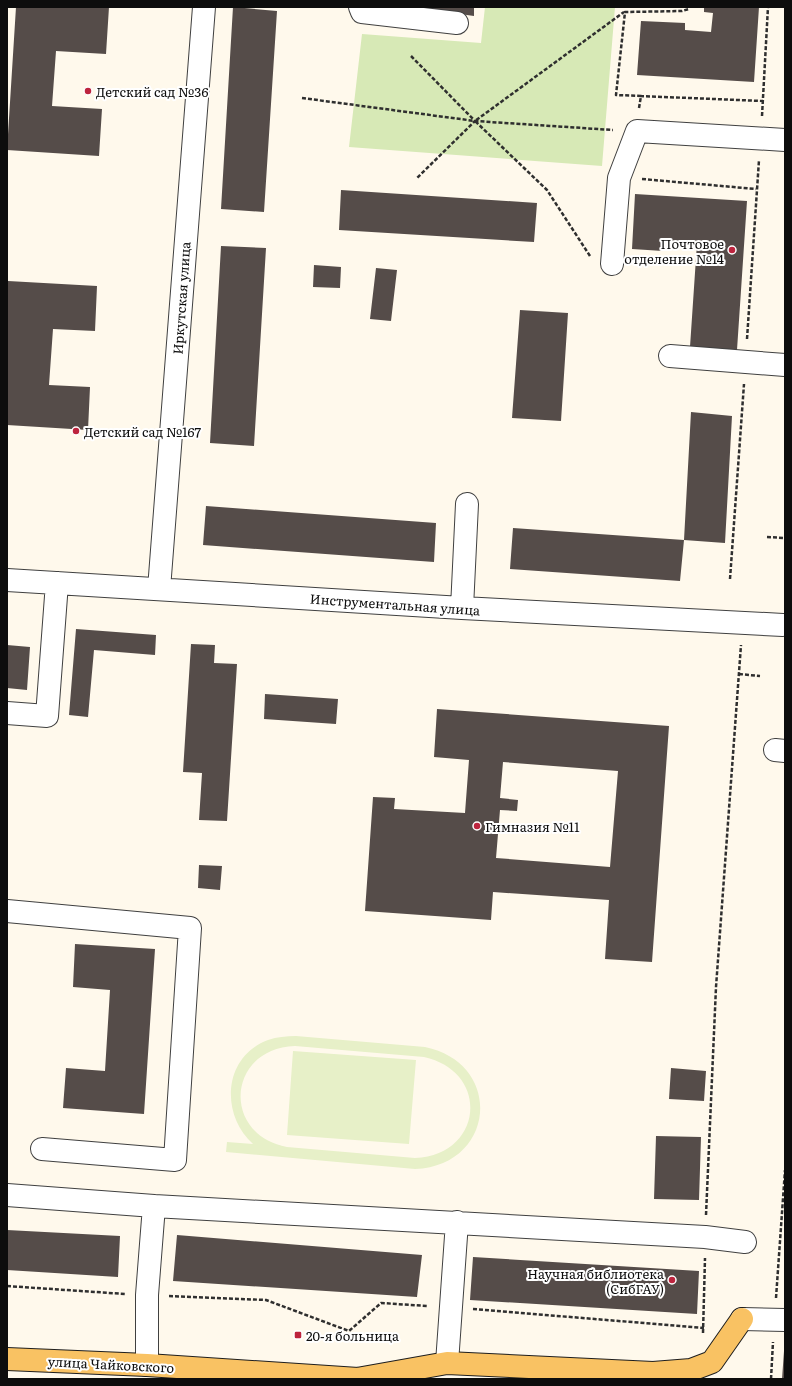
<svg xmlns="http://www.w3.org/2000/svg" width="792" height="1386" font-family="Literata,serif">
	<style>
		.green { fill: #d7e9b6 }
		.pitch { fill: #e7f0c8; fill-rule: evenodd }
		.building { fill: #554c49; fill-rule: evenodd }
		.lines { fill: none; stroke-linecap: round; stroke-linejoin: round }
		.minor-casing { stroke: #404040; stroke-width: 24 }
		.major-casing { stroke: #1e1e1e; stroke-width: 24 }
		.path { stroke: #2f2f2f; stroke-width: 2.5; stroke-dasharray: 4 2; stroke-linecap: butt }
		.minor { stroke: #fff; stroke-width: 22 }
		.major { stroke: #f9c263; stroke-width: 22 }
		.poi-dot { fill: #bd243e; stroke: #fff; stroke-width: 1.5 }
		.labels { text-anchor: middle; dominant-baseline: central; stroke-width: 4; stroke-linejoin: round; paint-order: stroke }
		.poi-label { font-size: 13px; fill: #0d0d0d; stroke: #fff; text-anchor: start }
		.street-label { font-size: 13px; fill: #0d0d0d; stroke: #fff }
	</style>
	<rect width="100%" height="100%" fill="#fff9ec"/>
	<path class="green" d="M485,7h130l-13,159 -253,-19 13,-113 119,9z"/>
	<path class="pitch" d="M296,1036l129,11c80,17 70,119 -10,122l-189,-17 1,-10 26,2c-33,-30 -30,-87 15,-104 9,-3 18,-4 28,-4zM295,1046l129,11c67,15 59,98 -9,101l-128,-11c-67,-13 -59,-99 8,-101z
		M293,1051l123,9 -7,84 -122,-9z"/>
	<path class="building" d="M16,7h93l-3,47 -50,-3 -4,55 50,3 -3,47 -92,-6z
		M233,7l44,4 -13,201 -43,-3z
		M411,7h63v9z
		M704,7h55l-5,75 -117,-7 4,-54 44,2v7l26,2 2,-19 -9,-1z
		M341,190l196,13 -3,39 -195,-12z
		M635,194l112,7 -10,149 -47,-3 7,-104 -34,-2v10l-31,-2z
		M221,246l45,2 -12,198 -44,-3z
		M314,265l27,2 -1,21 -27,-1z
		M376,268l21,2 -6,51 -21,-2z
		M8,281l89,5 -2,45 -42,-2 -4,56 41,2 -2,43 -81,-5z
		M520,310l48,3 -7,108 -49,-3z
		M691,412l41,4 -7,127 -41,-3z
		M206,506l230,17 -2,39 -231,-17z
		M513,528l171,12 -4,41 -170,-12z
		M76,629l80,6 -1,20 -61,-5 -6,67 -19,-2z
		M191,644l24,1 -1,18 23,1 -10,157 -28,-1 3,-47 -19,-1z
		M7,645l23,2 -3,43 -20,-2z
		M265,694l73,5 -2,25 -72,-5z
		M437,709l232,17 -17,236 -47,-3 4,-59 -116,-8 -2,28 -126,-9 8,-114 22,1 -1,11 71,4 4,-53 -35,-3zM503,762l115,9 -8,96 -114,-9 4,-48 17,1 1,-11 -18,-2z
		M199,865l23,1 -2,24 -22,-2z
		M75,944l80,5 -11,165 -81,-6 3,-40 39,3 5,-81 -37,-3z
		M671,1068l35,3 -2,30 -35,-2z
		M656,1136l45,1 -2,63 -45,-1z
		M7,1230l113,6 -2,41 -111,-7z
		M177,1235l245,20 -5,42 -244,-16z
		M473,1257l226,14 -2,43 -227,-14z
		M784,1351l1,28h-3z"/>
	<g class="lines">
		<defs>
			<path id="minor" d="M360,7l2,5 95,11
				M612,264l7,-86 18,-47 148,9
				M670,356l115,9
				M7,580l455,28 321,17
				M159,589l45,-582
				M462,608l5,-104
				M7,713l40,3 10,-133
				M775,750l10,1
				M7,911l183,17 -15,232 -133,-11
				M7,1195l147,11 551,31 40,5
				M742,1319l43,1
				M447,1363l10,-141
				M147,1365v-70l7,-89"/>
			<path id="major" d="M7,1359l140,6 211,14
				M357,1379l90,-16 206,10 38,-3 21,-8 30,-43"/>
		</defs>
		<use href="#minor" class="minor-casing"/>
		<use href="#major" class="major-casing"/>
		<path class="path" d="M411,56l64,65 -58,57
			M640,96l123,5
			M302,98l173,23 138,9
			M639,108l2,-12 -25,-1 9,-83 57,-1 7,-2
			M762,116l6,-109
			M642,179l114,10
			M590,256l-43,-66 -72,-69 149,-109
			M747,339l12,-179
			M767,537l18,1
			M730,579l14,-195
			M739,674l21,2
			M706,1215l10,-228 25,-342
			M7,1286l118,8
			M169,1296l97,4 83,31 32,-28 47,3
			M776,1298l9,-128
			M473,1309l231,19
			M703,1333l2,-75
			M771,1379l2,-37"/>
		<use href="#minor" class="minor"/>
		<use href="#major" class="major"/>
	</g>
	<g class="poi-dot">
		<circle cx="88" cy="91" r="4"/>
		<circle cx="732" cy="250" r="4"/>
		<circle cx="76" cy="431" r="4"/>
		<circle cx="477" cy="826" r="4"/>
		<circle cx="672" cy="1280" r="4"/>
		<rect x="294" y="1331" width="8" height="8" rx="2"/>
	</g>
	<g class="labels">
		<g class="poi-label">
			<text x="96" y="91">Детский сад №36</text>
			<text x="724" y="243" text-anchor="end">Почтовое<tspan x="724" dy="15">отделение №14</tspan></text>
			<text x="84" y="431">Детский сад №167</text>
			<text x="485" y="826">Гимназия №11</text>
			<text x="664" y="1273" text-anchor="end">Научная библиотека<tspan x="664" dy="15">(СибГАУ)</tspan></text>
			<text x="306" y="1335">20-я больница</text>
		</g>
		<g class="street-label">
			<text transform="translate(181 298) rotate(-86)">Иркутская улица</text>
			<text transform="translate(395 604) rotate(4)">Инструментальная улица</text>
			<text transform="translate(111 1364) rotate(3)">улица Чайковского</text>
		</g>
	</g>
	<rect width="792" height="1386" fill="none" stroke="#0d0d0d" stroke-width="16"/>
</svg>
